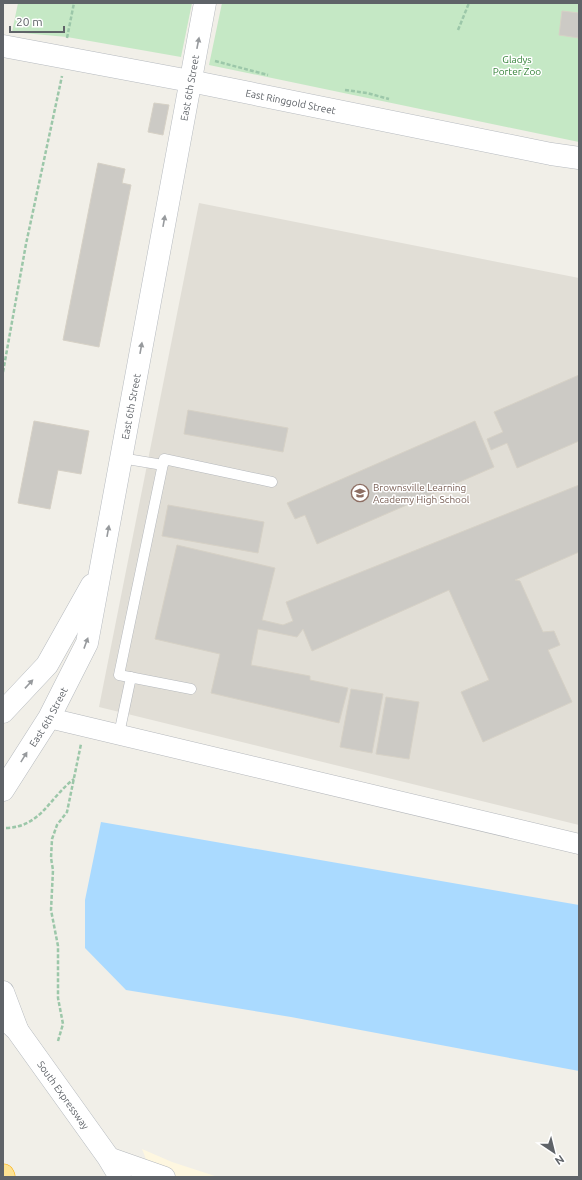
<svg xmlns="http://www.w3.org/2000/svg" width="582" height="1180" font-family="Ubuntu,sans-serif">
	<style>
		.commercial { fill: #fef7e0 }
		.education { fill: #e1ded6 }
		.green { fill: #c5e8c5 }
		.water { fill: #aadaff }
		.building { fill: #cccac5; stroke: #d6d1c6 }
		.lines { fill: none; stroke-linecap: round; stroke-linejoin: round }
		.lane-casing { stroke: #b5b8bc; stroke-width: 11 }
		.street-casing { stroke: #b5b8bc; stroke-width: 21 }
		.secondary-casing { stroke: #b6babf; stroke-width: 23 }
		.highway-casing { stroke: #f9ab00; stroke-width: 23 }
		.path { stroke: #9cc7a9; stroke-width: 2.5; stroke-dasharray: 4 2; stroke-linecap: butt }
		.lane { stroke: #fff; stroke-width: 10 }
		.street { stroke: #fff; stroke-width: 20 }
		.secondary { stroke: #fff; stroke-width: 22 }
		.highway { stroke: #fde293; stroke-width: 22 }
		.oneway { fill: #979a9d }
		.labels { text-anchor: middle; dominant-baseline: central; stroke-width: 3; stroke-linejoin: round; paint-order: stroke }
		.park-label { font-size: 10px; fill: #348238; stroke: #fff }
		.street-label { font-size: 10px; fill: #5f6368; stroke: #fff }
		.education-label { font-size: 10px; fill: #785e54; stroke: #fff; text-anchor: start }
	</style>
	<rect width="100%" height="100%" fill="#f1efe8"/>
	<path class="commercial" d="M142,1149l30,13 46,15h-65z"/>
	<path class="education" d="M199,203l380,75v547l-480,-118z"/>
	<path class="green" d="M18,3h174l-11,54 -114,-20 -55,-5z
		M222,3h357v139l-370,-77z"/>
	<path class="water" d="M101,822l478,83v166l-288,-54 -165,-27 -41,-42v-48z"/>
	<path class="building" d="M562,11l17,2v25l-20,-3z
		M154,103l15,2 -6,30 -15,-3z
		M98,163l27,6 -3,14 9,2 -32,162 -36,-7z
		M579,375v66l-62,27 -10,-25 -16,7 -4,-11 16,-7 -9,-20z
		M188,410l100,18 -5,24 -99,-18z
		M34,421l55,10 -8,43 -23,-4 -8,39 -32,-6z
		M475,421l19,46 -177,77 -12,-29 -10,4 -8,-16z
		M579,485v67l-64,28 5,1 23,51 11,-1 6,14 -12,5 24,52 -89,40 -22,-50 28,-12 -40,-90 -137,61 -9,-22 -6,8 -39,-8 -7,36 59,11v4l38,8 -9,35 -128,-30 9,-39 -65,-15 22,-94 98,23 -13,52 21,5 10,-4 -7,-19z
		M168,505l96,17 -6,31 -96,-17z
		M351,689l32,5 -11,59 -32,-6z
		M386,697l33,5 -10,57 -33,-5z"/>
	<g class="lines">
		<defs>
			<path id="lane" d="M121,458l42,7
				M191,689l-72,-14 45,-216 108,23
				M119,734l12,-57"/>
			<path id="street" d="M49,718l530,126
				M108,1157l57,20"/>
			<g id="secondary">
				<path id="s1" d="M3,46l187,35 361,73 28,4"/>
				<path d="M3,712l44,-47 45,-80"/>
				<path id="s2" d="M3,790l46,-72 38,-75 118,-640"/>
				<path d="M3,992l14,37"/>
				<path id="s3" d="M3,1017l14,13 91,127 12,20"/>
			</g>
			<path id="highway" d="M3,1175l1,2"/>
		</defs>
		<use href="#lane" class="lane-casing"/>
		<use href="#street" class="street-casing"/>
		<use href="#secondary" class="secondary-casing"/>
		<use href="#highway" class="highway-casing"/>
		<path class="path" d="M458,30l11,-27
			M67,38l7,-35
			M215,61l53,14
			M345,90l22,3 22,6
			M3,372l23,-128 36,-168
			M6,828c35,-1 43,-30 68,-49
			M58,1041l5,-17 -5,-26v-52l-7,-36 2,-40 -2,-12 1,-19 5,-14 10,-13 14,-68"/>
		<use href="#lane" class="lane"/>
		<use href="#street" class="street"/>
		<use href="#secondary" class="secondary"/>
		<use href="#highway" class="highway"/>
	</g>
	<defs><path id="oneway-solid" d="M-6-.8H1V-3.2L6.5 0L1 3.2V.8H-6Z"/></defs>
	<g class="oneway">
		<use href="#oneway-solid" transform="translate(198 43) rotate(-79)"/>
		<use href="#oneway-solid" transform="translate(164 221) rotate(-80)"/>
		<use href="#oneway-solid" transform="translate(141 348) rotate(-80)"/>
		<use href="#oneway-solid" transform="translate(108 531) rotate(-80)"/>
		<use href="#oneway-solid" transform="translate(86 643) rotate(-70)"/>
		<use href="#oneway-solid" transform="translate(29 684) rotate(-47)"/>
		<use href="#oneway-solid" transform="translate(24 757) rotate(-58)"/>
	</g>
	<defs>
		<symbol id="school-ring" viewBox="-11 -11 22 22"><circle r="9.5" fill="#fff" stroke="#8d6e63" stroke-width="1.5"/><path d="M0-5L7-2L0 1L-7-2ZM-4 1L0 2.5L4 1V4Q0 6-4 4Z" fill="#8d6e63"/></symbol>
	</defs>
	<g fill-rule="evenodd">
		<use href="#school-ring" x="350" y="483" width="20" height="20"/>
	</g>
	<g class="labels">
		<g class="park-label">
			<text x="517" y="59">Gladys<tspan x="517" dy="12">Porter Zoo</tspan></text>
		</g>
		<g class="street-label">
			<text stroke="none"><textPath href="#s2" startOffset="734">East 6th Street</textPath></text>
			<text stroke="none"><textPath href="#s1" startOffset="293">East Ringgold Street</textPath></text>
			<text stroke="none"><textPath href="#s2" startOffset="410">East 6th Street</textPath></text>
			<text stroke="none"><textPath href="#s2" startOffset="86">East 6th Street</textPath></text>
			<text stroke="none"><textPath href="#s3" startOffset="99">South Expressway</textPath></text>
		</g>
		<g class="education-label">
			<text x="373" y="487">Brownsville Learning<tspan x="373" dy="12">Academy High School</tspan></text>
		</g>
	</g>
	<rect width="582" height="1180" fill="none" stroke="#5f6368" stroke-width="8"/>
	<g transform="translate(554 1152) rotate(145)" stroke="#ffffff" stroke-width="3" paint-order="stroke">
	<path d="M0-3L7 15L0 10L-7 15Z" fill="#5f6368"/>
	<text y="-6" font-size="11" font-weight="bold" text-anchor="middle" fill="#5f6368">N</text>
	</g>
	<path d="M10 26v6h54v-6" fill="none" stroke="#5f6368" stroke-width="2"/>
	<text x="16" y="26" font-size="12" fill="#5f6368" stroke="#ffffff" stroke-width="3" paint-order="stroke">20 m</text>
</svg>
